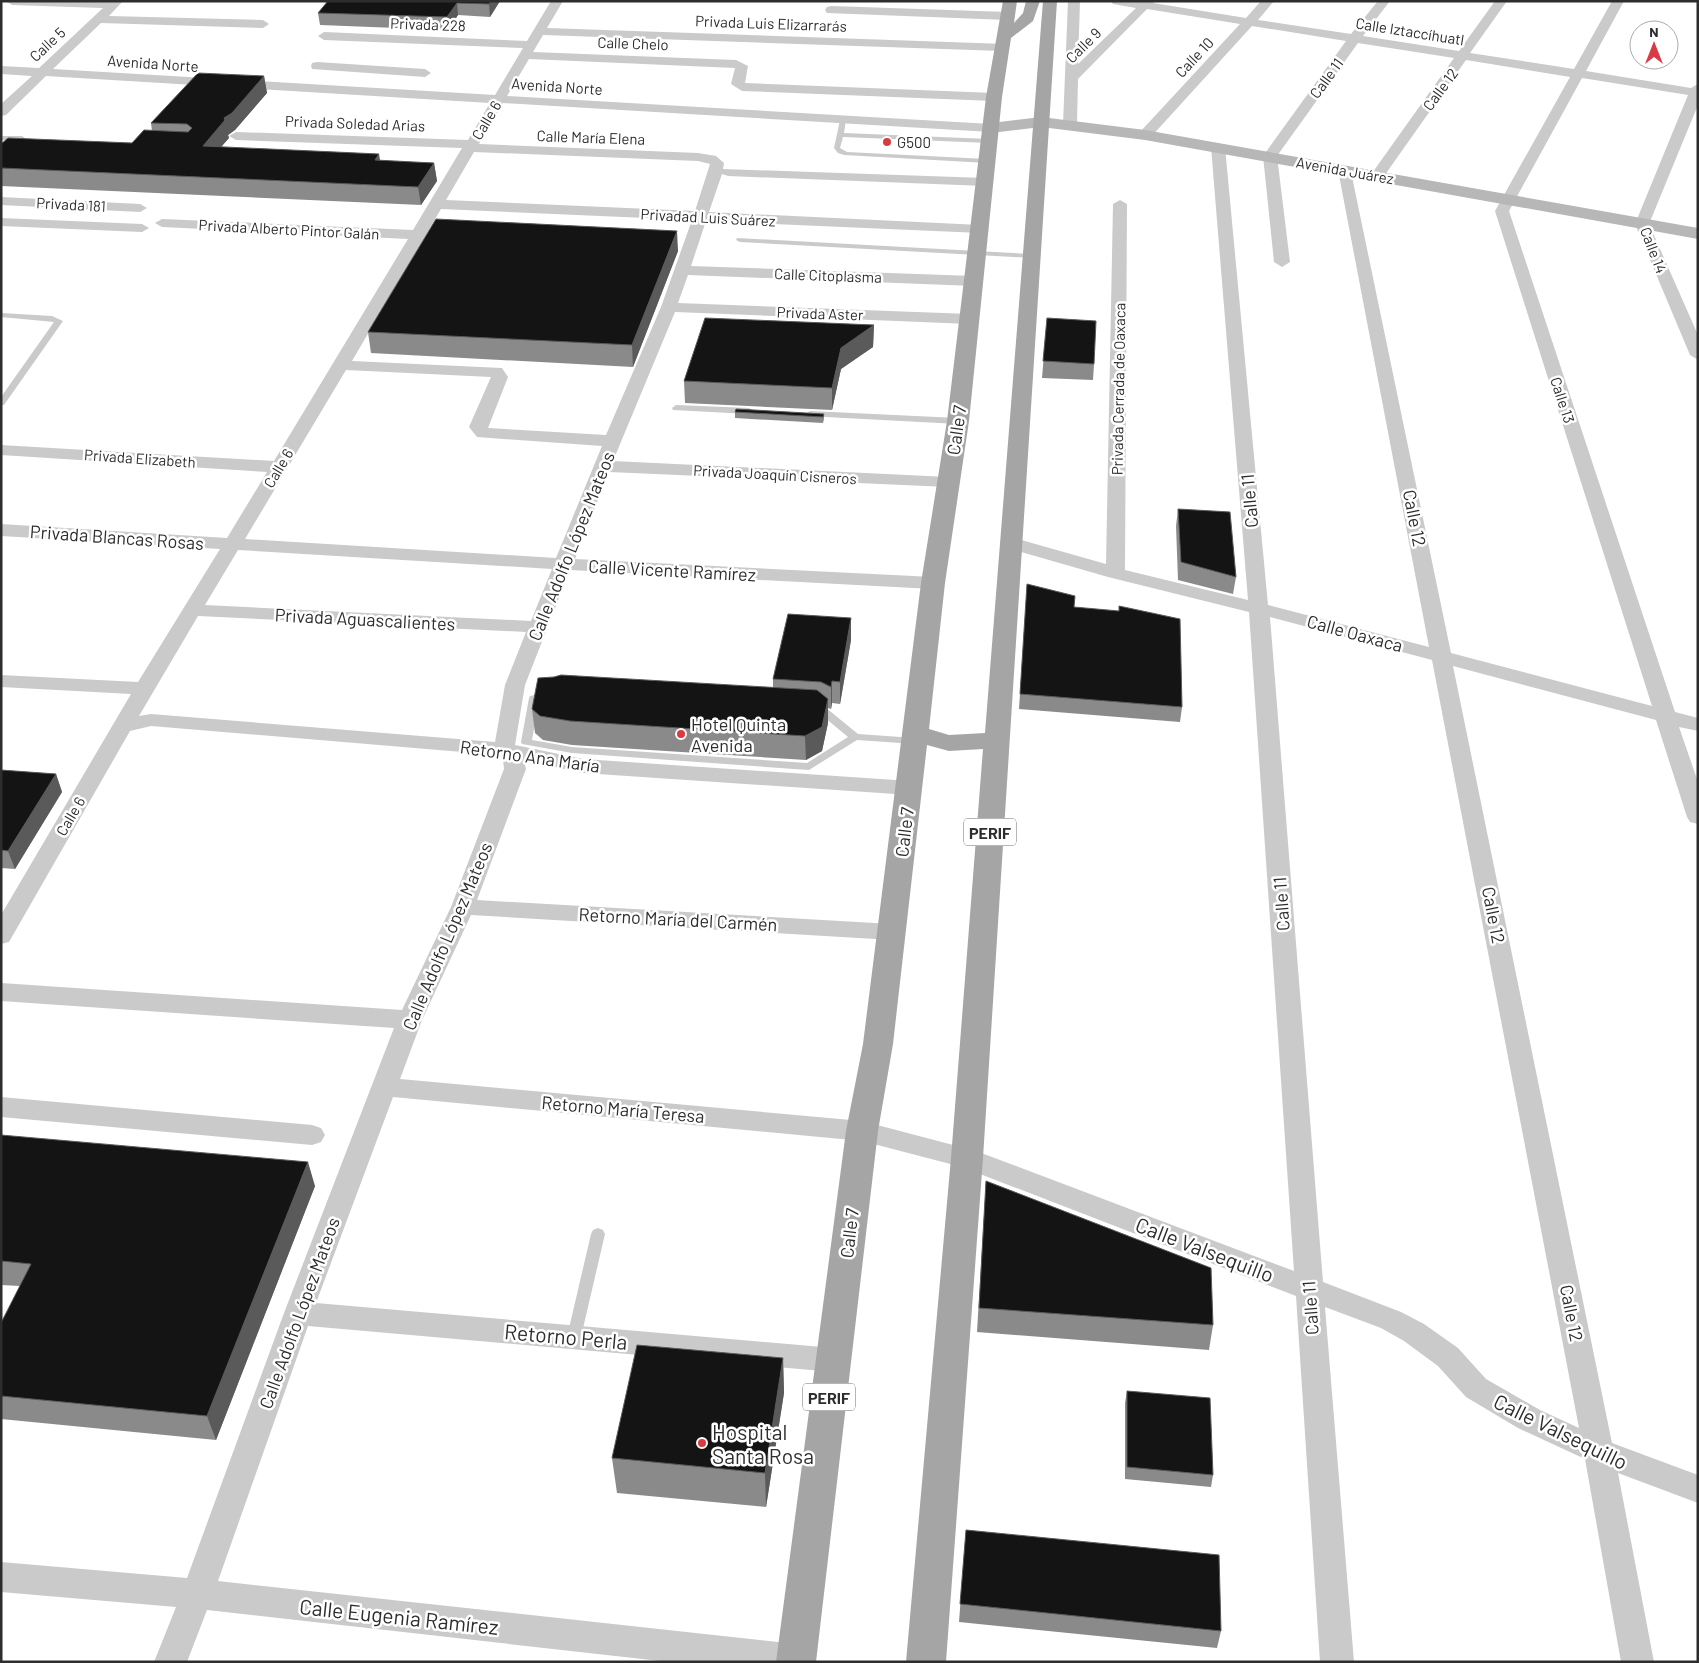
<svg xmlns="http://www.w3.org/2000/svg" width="1699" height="1663" font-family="Barlow,sans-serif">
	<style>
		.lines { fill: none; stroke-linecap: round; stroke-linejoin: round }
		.lane { fill: #cacaca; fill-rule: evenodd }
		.street { fill: #cacaca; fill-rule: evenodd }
		.secondary { fill: #b7b7b7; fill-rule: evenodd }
		.primary { fill: #a5a5a5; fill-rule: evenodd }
		.wall { fill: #8a8a8a }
		.shaded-wall { fill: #5a5a5a }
		.building { fill: #141414; stroke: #5a5a5a }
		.poi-dot { fill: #d83b44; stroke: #fff; stroke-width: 2 }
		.labels { text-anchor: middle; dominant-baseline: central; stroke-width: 5; stroke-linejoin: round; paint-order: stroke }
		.far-street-label { font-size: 15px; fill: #2d2d2d; stroke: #fff }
		.far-poi-label { font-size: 15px; fill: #2d2d2d; stroke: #fff; text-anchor: start }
		.shield { fill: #fff; stroke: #6c6c6c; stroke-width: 1 }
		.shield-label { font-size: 16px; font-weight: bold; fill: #2d2d2d }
		.street-label { font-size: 18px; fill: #2d2d2d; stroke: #fff }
		.poi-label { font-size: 18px; fill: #2d2d2d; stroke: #fff; text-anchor: start }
		.near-street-label { font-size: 21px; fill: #2d2d2d; stroke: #fff }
		.near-poi-label { font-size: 21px; fill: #2d2d2d; stroke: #fff; text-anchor: start }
	</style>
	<rect width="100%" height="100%" fill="#fff"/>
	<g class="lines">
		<path class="lane" d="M843,118l3,2 -2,13 145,6 3,2 -3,2 -146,-6 -3,11 7,4 140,7 3,2 -3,2 -143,-8 -6,-2 -4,-5 6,-28z
			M1,136h21l3,2 -3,2h-21z
			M737,238l295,16 4,2 -4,2 -292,-16 -4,-2z
			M1,313l51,3 11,5 -59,84h-3v-8l53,-75 -53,-5z
			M676,405l73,3 4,3 -4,3 -76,-4 -1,-2z
			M810,411l148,7 4,3 -4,3 -151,-8 -1,-2z
			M549,692l5,3 -1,2 -14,3 -7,40 40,7 235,16 41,-26 -30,-25 -7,-2 -1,-2 5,-3 10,2 33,27 57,4 5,3 -5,3 -58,-4 -48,30 -237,-17 -50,-9 -1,-2 8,-44 1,-2z
			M598,1228l5,2 2,4 -24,103 -2,4 -5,2 -5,-2 -2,-4 24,-103 2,-4z"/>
		<path class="street" d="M6,1h117l-14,15 154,4 6,4 -6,4 -162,-5 -48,46 442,26 28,-47 -199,-8 -6,-4 6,-4 203,9 24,-40h12l-16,27 459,16 2,3 -6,4 -459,-16 -10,17 203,8 12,6 -3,17 249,10 7,4 -7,4 -252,-10 -11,-7 4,-16 -206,-9 -22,37 484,28 7,4 -7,4 -488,-29 -24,41 219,9 18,3 8,7 -1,6 262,9 7,4 -7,4 -257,-10 -6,-2 -13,38 271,13 7,4 -7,4 -274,-12 -15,45 283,10 8,5 -8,5 -286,-11 -10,28 292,11 8,5 -8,5 -295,-12 -62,149 335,16 6,1 3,4 -3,4 -6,1 -339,-15 -34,87 358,18 7,2 3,4 -3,4 -7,2 -363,-19 -45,115 -10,60 68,14 327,22 8,2 3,5 -3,5 -8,2 -327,-22 -59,-13 2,9 -49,131 415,24 8,2 4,6 -4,6 -8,2 -421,-25 -49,105 -22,59 462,42 114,30 318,120 -45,-659 -141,-35 -104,-30 -2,-4 2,-4 7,-2 95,27 7,-360 7,-4 7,4 -2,366 123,30 -37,-453 7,-4 7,4 43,458 161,42 -91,-477 7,-4 5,1 101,486 201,53 -157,-495 75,-134 -104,-17 -84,119 -5,1 -7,-4 84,-118 -96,-15 -81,113 13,106 -8,5 -8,-5 -11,-106 83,-115 -94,-15 -102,112h-10l-2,-3 2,-3 100,-108 -93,-15 -69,70 -1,45 -7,4 -7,-4 5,-123h12l-2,63 58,-56 -23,-4 -2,-3h44l-2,2 93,15 15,-17h13l-16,19 93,14 27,-33h12l-27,35 96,15 36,-50h12l-37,52 104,16 38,-68h12l-38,70 105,17 7,-4v21l-49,119 49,111v25l-8,-5 -55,-131 53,-129 -106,-17 -73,133 166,501 23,6v13l-19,-4 19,55v42l-8,-2 -3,-5 -31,-97 -203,-54 159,777 86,32v28l-80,-30 36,189h-33l-36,-203 -67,-31 -52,-31 -28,-31 -34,-25 -23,-13 -56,-21 29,355h-34l-24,-366 -334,-129 -100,-26 -469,-44 -77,206 518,45 10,3 5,9 -5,9 -10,3 -526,-46 -90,255 578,63 12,5 4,13h-143l-462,-52 -20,52h-33l22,-55 -175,-15v-30l186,16 97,-265 110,-285 -393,-27v-18l401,27 49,-103 53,-138 -1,-10 -5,-4 -347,-29 -21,5 -121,211 -8,2v-29l130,-221 -130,-7v-12l137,7 82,-133 -219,-13v-12l226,14 40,-66 -266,-17v-10l273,16 134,-222 -246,-12 -7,-4 7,-4 251,11 49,-82 -226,-8 -7,-4 7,-4 232,8 22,-37 -444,-27 -40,39 -5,1v-12l31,-28 -31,-2v-8l38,2 64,-60 -91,-3zM474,152l224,9 12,3 -15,47 -249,-11zM441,209l251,11 -31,87 -55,128 -118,-7 20,-51 -6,-9 -150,-7zM346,370l145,7 -22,50 8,10 125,9 -46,112 -311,-19zM238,550l314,19 -21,52 -326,-16zM198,616l328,16 -21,53 -10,57 -344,-28 -12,2zM1270,617l162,43 147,768 -39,-18 -54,-31 -28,-31 -34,-24 -23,-12 -78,-30z
			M831,6l177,6 6,4 -6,4 -181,-7 -2,-3 2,-3z
			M317,62l108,7 6,4 -6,4 -113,-8 -1,-3 1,-3z
			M1,197l139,7 7,4 -7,4 -139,-7z
			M1,218l141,6 7,4 -7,4 -141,-6z
			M1,1097l311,28 9,3 4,7 -4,7 -9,3 -311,-28z"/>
		<path class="secondary" d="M1041,117l104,13 553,98v11l-553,-99 -104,-13 -50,6 -6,-1 -2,-4 2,-4 6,-1z"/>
		<path class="primary" d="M1003,1h14l-3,22 9,-10 3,-12h14l-7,20 -22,17 -9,59 -33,324 -24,162 -16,146 20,6 36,-2 58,-732h14l-74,1157 -37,504h-40l45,-504 32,-409 -34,2 -22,-6 -34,299 -15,87 -62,531h-40l70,-531 17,-87 58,-461 26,-162 39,-324z"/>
	</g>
	<path class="wall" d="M328,1h172l-10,16 -32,-2 -10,15 -128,-5 -2,-12z
		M264,76l3,17 -32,37 -7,5 1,3 -8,9 159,14 54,2 3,18 -16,24 -420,-19v-42l131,-1 20,-12 -1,-8z
		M678,251l-45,116 -262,-14 -3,-21z
		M1047,318l47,46 -1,16 -51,-2z
		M874,325l-1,22 -32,22 -9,41 -147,-7 -1,-22z
		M735,412l89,2v5l-1,4 -88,-5z
		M1178,509l58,68 -3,17 -55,-14 -2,-54z
		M1027,584l47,23 108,100 -2,15 -161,-13z
		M851,618v22l-11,64 -8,-1 -1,6 -3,-1v15l-6,28 -16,9 -234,-15 -29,-5 -8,-7 -3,-24 241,-22v-8z
		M1,770l55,4 6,18 -47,77 -14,-1z
		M1,1135l314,51 -99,254 -215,-21v-96l19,-37 -19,-1z
		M986,1181l227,144 -4,25 -232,-18z
		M783,1358l1,35 -18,114 -149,-14 -5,-35z
		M1127,1391l86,84 -2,12 -86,-8v-76z
		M966,1530l255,101 -4,17 -258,-26z"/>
	<path class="shaded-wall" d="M491,1h9l-10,16 -1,-13z
		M457,3l1,12 -10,15 -1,-13z
		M264,76l3,17 -32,37 -7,5 1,3 -23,26 -3,-18 21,-28z
		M379,154l3,18 -7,-12z
		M434,163l3,18 -16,24 -3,-18z
		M677,231l1,20 -45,116 -1,-22z
		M874,325l-1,22 -32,22 -9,41v-22l9,-40z
		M851,618v22l-11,64v-22z
		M832,681v22l-1,6v-22z
		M828,699v24l-6,28 -16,9 -1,-24z
		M56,774l6,18 -47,77 -7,-18z
		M308,1162l7,24 -99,254 -9,-24z
		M783,1358l1,35 -18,114 -1,-34z"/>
	<path class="building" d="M328,1h163l-2,3 -32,-1 -10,14 -129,-4z
		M198,73l66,3 -32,37 -8,5 1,2 -22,26 176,8 -4,6 59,3 -16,24 -417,-19v-24l7,-6 124,5 12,-13 44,2 4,-4 -5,-4 -36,-1z
		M436,219l241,12 -45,114 -264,-13z
		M705,318l169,7 -33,23 -9,40 -148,-7z
		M1047,318l49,3 -2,43 -51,-3z
		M736,409l88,5 -1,3 -88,-5z
		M1178,509l52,3 6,65 -55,-15z
		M1027,584l48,12 -1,11 45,4v-5l61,13 2,88 -162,-13z
		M788,614l63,4 -11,64 -8,-1 -1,6 -10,-5 -48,-3z
		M561,675l256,15 11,9 -6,28 -17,9 -235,-15 -30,-5 -8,-7 6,-31 16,-1z
		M1,770l55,4 -48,77 -7,-1z
		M1,1135l307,27 -101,254 -206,-20v-73l30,-59 -30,-3z
		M986,1181l225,87 2,57 -234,-17z
		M637,1345l146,13 -18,115 -153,-15z
		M1127,1391l83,7 3,77 -86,-8z
		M966,1530l253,25 2,76 -261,-27z"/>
	<g class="poi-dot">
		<circle cx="887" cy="142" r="5"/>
		<circle cx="681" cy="734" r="5"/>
		<circle cx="702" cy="1443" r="5"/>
	</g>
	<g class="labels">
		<g class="far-street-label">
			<text transform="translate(771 23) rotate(2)">Privada Luis Elizarrarás</text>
			<text transform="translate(428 24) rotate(2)">Privada 228</text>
			<text transform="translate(1410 31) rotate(9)">Calle Iztaccíhuatl</text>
			<text transform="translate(633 43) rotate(2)">Calle Chelo</text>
			<text transform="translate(47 44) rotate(-43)">Calle 5</text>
			<text transform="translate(1083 45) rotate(-45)">Calle 9</text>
			<text transform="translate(1194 57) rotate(-47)">Calle 10</text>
			<text transform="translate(153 63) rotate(4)">Avenida Norte</text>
			<text transform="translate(1326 78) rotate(-54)">Calle 11</text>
			<text transform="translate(557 86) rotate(4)">Avenida Norte</text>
			<text transform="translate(1440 89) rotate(-54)">Calle 12</text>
			<text transform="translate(486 120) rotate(-59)">Calle 6</text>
			<text transform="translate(355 123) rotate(2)">Privada Soledad Arias</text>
			<text transform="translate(591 137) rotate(2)">Calle María Elena</text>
			<text transform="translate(1345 170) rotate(10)">Avenida Juárez</text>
			<text transform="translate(71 204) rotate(3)">Privada 181</text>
			<text transform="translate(708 217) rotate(3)">Privadad Luis Suárez</text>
			<text transform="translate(289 229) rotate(3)">Privada Alberto Pintor Galán</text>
			<text transform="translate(1654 250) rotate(69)">Calle 14</text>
			<text transform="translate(828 275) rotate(2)">Calle Citoplasma</text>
			<text transform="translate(820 313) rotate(2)">Privada Aster</text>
			<text transform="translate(1118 389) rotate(-89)">Privada Cerrada de Oaxaca</text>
			<text transform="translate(1563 400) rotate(72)">Calle 13</text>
			<text transform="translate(140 458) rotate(4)">Privada Elizabeth</text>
			<text transform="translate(278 468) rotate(-59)">Calle 6</text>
			<text transform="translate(775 474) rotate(3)">Privada Joaquín Cisneros</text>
			<text transform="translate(70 816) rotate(-60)">Calle 6</text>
		</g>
		<g class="far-poi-label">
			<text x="897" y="142">G500</text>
		</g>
		<g class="shield">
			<rect x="964" y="818.5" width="52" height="27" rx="4"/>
			<rect x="803" y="1383.5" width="52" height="27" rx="4"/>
		</g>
		<g class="shield-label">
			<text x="990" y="832">PERIF</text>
			<text x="829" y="1397">PERIF</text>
		</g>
		<g class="street-label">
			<text transform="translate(956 430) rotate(-82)">Calle 7</text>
			<text transform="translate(1249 501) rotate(-95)">Calle 11</text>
			<text transform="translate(1415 518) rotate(79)">Calle 12</text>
			<text transform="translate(117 537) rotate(4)">Privada Blancas Rosas</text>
			<text transform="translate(571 546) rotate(-68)">Calle Adolfo López Mateos</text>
			<text transform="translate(672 570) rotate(3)">Calle Vicente Ramírez</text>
			<text transform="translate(365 619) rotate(3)">Privada Aguascalientes</text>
			<text transform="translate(1355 633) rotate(15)">Calle Oaxaca</text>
			<text transform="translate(530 756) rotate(8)">Retorno Ana María</text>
			<text transform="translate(904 832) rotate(-83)">Calle 7</text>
			<text transform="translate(1281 904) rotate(-94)">Calle 11</text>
			<text transform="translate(1494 915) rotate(79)">Calle 12</text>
			<text transform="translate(678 919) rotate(3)">Retorno María del Carmén</text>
			<text transform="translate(447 936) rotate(-67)">Calle Adolfo López Mateos</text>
			<text transform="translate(623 1109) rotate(5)">Retorno María Teresa</text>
			<text transform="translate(849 1233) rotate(-83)">Calle 7</text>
			<text transform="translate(1310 1308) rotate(-94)">Calle 11</text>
			<text transform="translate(299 1313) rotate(-70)">Calle Adolfo López Mateos</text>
			<text transform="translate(1572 1313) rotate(79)">Calle 12</text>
		</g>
		<g class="poi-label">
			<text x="691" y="724">Hotel Quinta<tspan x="691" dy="21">Avenida</tspan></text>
		</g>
		<g class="near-street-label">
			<text transform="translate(1205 1249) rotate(21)">Calle Valsequillo</text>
			<text transform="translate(566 1336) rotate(5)">Retorno Perla</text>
			<text transform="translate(1561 1431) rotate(26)">Calle Valsequillo</text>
			<text transform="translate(399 1616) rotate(6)">Calle Eugenia Ramírez</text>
		</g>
		<g class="near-poi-label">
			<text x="712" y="1431">Hospital<tspan x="712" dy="24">Santa Rosa</tspan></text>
		</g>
	</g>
	<rect width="1699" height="1663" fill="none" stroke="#2d2d2d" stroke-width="5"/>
	<g transform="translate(1654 45)"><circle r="24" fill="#ffffff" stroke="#ababab"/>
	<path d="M0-4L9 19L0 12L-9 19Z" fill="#d83b44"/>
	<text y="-8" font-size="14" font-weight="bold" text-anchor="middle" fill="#2d2d2d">N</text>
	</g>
</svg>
